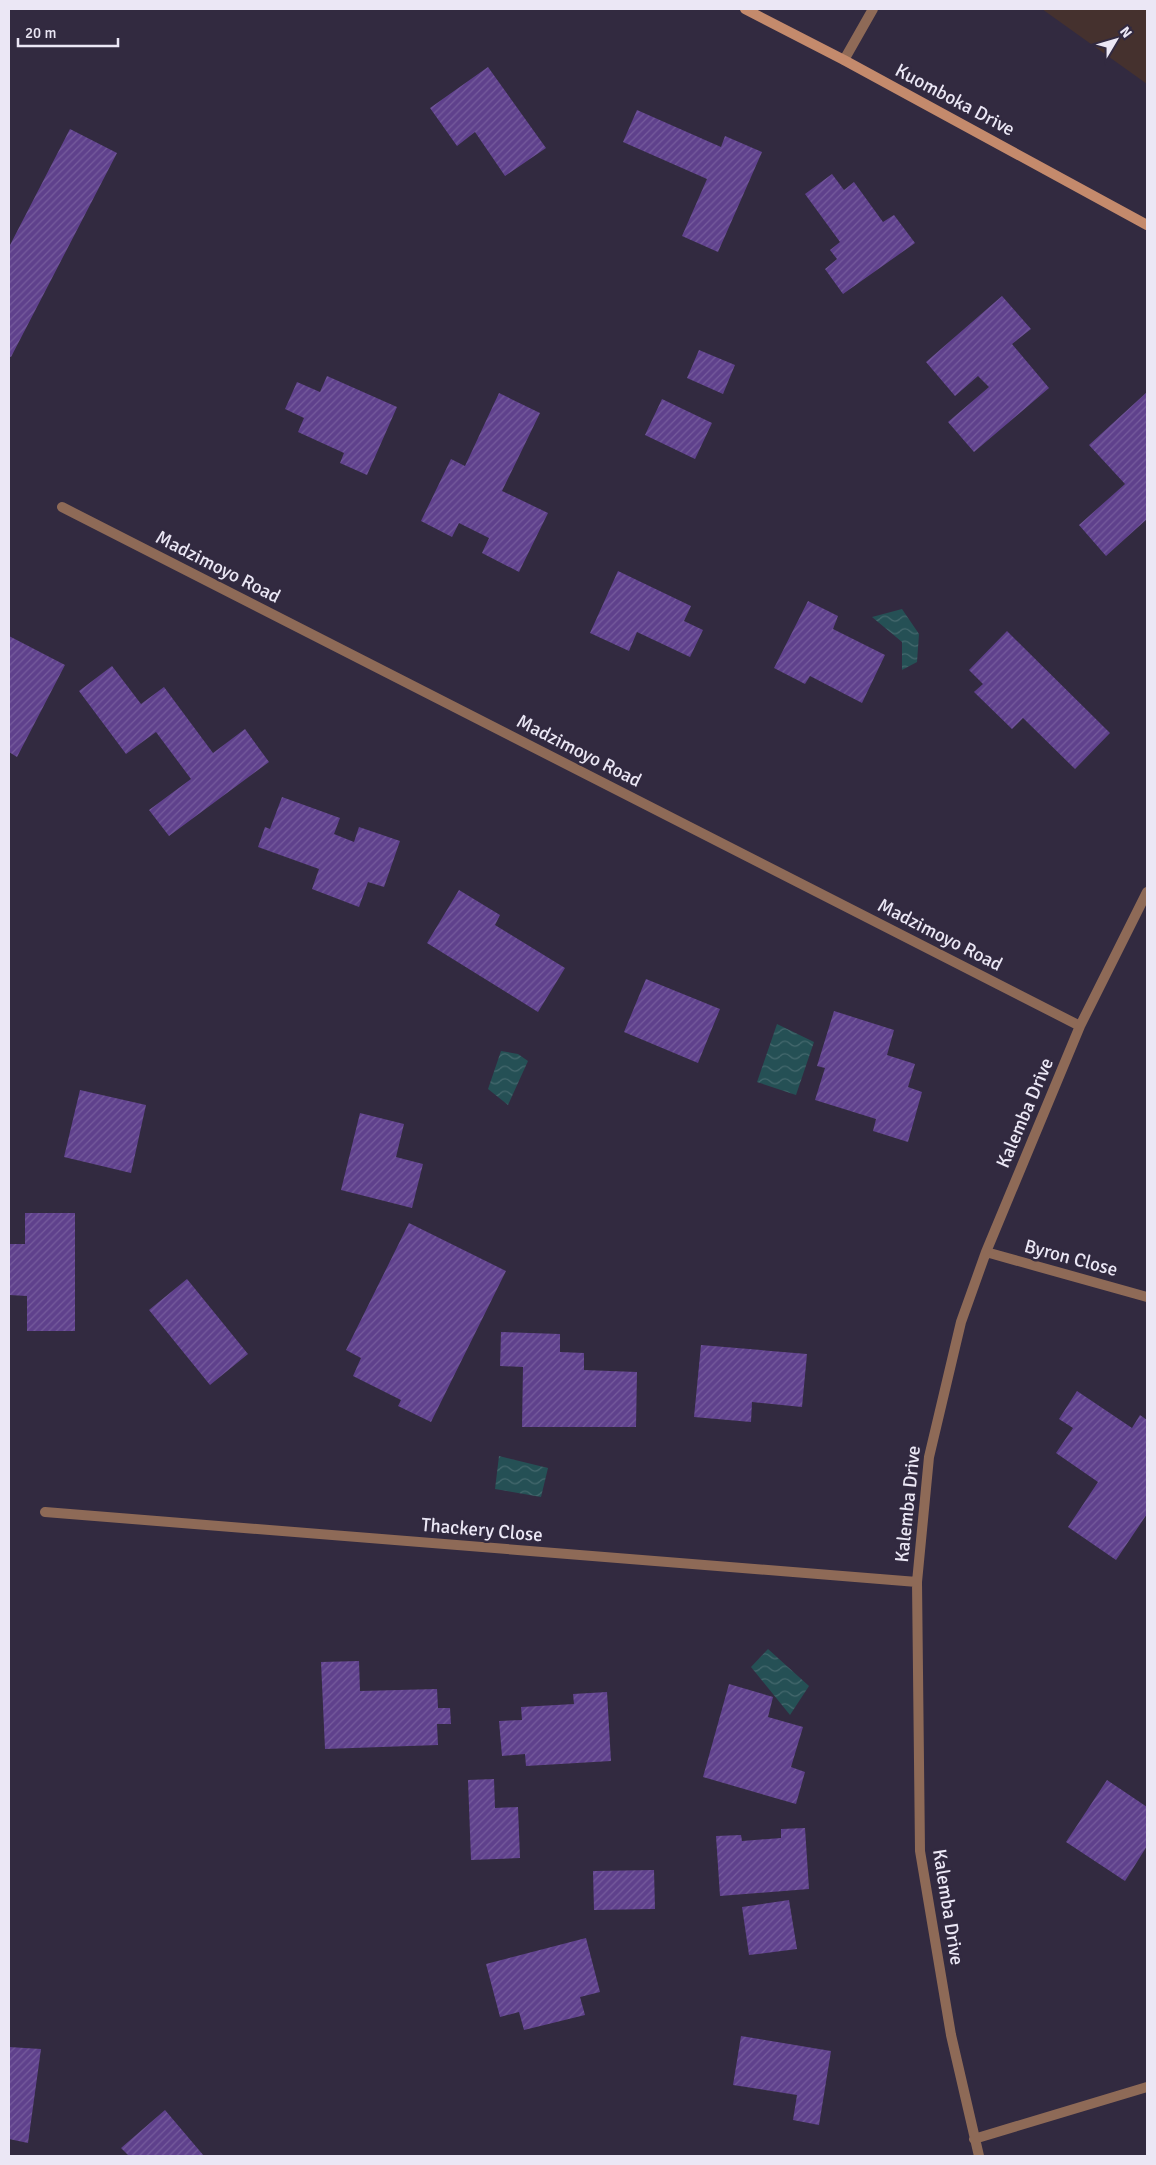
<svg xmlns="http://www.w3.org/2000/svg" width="1156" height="2165" font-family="Signika,sans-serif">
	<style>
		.education { fill: #45312e }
		.water { fill: url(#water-waves) }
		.building { fill: url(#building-hatch) }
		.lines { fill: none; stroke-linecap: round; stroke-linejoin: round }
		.lane { stroke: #8e6a57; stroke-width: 10 }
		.street { stroke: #8e6a57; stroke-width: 10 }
		.secondary { stroke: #c48a6c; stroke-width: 10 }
		.labels { text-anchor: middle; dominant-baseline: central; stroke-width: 5; stroke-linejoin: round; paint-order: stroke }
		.street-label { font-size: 19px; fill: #ebe7f5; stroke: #322a40 }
	</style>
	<defs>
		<pattern id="water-waves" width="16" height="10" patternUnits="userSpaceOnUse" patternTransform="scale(1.25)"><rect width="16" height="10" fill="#255055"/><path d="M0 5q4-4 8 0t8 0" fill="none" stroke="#45696e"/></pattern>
		<pattern id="building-hatch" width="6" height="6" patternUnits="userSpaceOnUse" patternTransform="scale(1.25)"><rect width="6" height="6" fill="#5f418c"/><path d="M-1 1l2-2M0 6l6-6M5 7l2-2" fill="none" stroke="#765c9d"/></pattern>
	</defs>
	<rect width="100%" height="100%" fill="#322a40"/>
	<path class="education" d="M1042,9h105v75z"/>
	<path class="water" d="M902,609l17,25 -2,28 -15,8v-28l-30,-25z
		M777,1024l37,18 -18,53 -39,-13z
		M501,1051l17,3 10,7 -20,44 -20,-16z
		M499,1456l49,12 -7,29 -46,-8z
		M768,1649l41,37 -19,29 -39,-48z"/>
	<path class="building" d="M488,67l58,81 -41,28 -30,-44 -18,14 -27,-38z
		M637,110l84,37 4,-11 37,16 -44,100 -36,-16 25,-57 -84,-37z
		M70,129l47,24 -106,204 -2,-1v-109z
		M832,174l12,16 10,-8 29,40 11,-7 21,28 -72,51 -18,-25 12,-10 -7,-9 10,-8 -35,-48z
		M1002,296l29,33 -19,15 37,44 -75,64 -26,-30 41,-35 -11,-11 -23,20 -29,-34z
		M699,350l36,15 -12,29 -36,-16z
		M327,376l70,31 -30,68 -27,-12 4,-10 -46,-21 6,-14 -19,-9 12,-27 23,10z
		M1147,392v127l-41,37 -27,-31 46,-41 -36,-39z
		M499,393l41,20 -38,78 46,22 -29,59 -37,-19 7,-15 -30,-15 -7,14 -31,-16 30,-62 14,7z
		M662,399l50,24 -17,36 -50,-24z
		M618,571l73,35 -7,15 19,9 -13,27 -53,-25 -8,19 -39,-18z
		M808,601l30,15 -5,13 52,26 -23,48 -52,-27 -5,8 -31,-16z
		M1007,631l103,102 -35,36 -52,-51 -11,11 -38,-37 9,-8 -14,-14z
		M9,636l56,29 -48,92 -8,-5z
		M112,666l29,38 23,-17 49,66 32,-24 24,33 -100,74 -20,-26 42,-31 -35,-47 -30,22 -47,-63z
		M282,797l58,21 -6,16 20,8 5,-15 41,14 -16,46 -16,-5 -9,25 -47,-18 7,-20 -61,-22 7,-20 5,2z
		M459,890l41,25 -5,10 70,43 -27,44 -111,-69z
		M646,979l74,30 -22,54 -74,-31z
		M834,1011l60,19 -7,25 28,9 -7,23 14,5 -14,50 -35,-11 3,-12 -61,-19 10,-32 -8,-2z
		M80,1090l66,15 -15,68 -67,-16z
		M360,1113l44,11 -8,33 27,7 -11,44 -71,-18z
		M25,1213h50v118h-48v-35l-18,-1v-51h16z
		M409,1223l97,48 -75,151 -33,-16 3,-6 -48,-24 8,-18 -15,-8z
		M187,1279l61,75 -38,31 -61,-75z
		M501,1332l59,2v18l24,1v17l53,2 -1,55h-114l1,-60 -23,-1z
		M701,1345l106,9 -5,53 -50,-5 -1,20 -57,-5z
		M1077,1391l55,37 8,-13 7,5v94l-31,46 -48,-33 30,-45 -42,-29 17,-25 -14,-9z
		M359,1661l1,30 77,-2 1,19h12l1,16h-14l1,21 -113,4 -4,-87z
		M729,1684l44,13 -5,20 35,10 -12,40 14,5 -9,32 -93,-27z
		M607,1692l4,69 -85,5 -1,-12 -23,2 -3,-35 23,-1 -1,-13 53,-3 -1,-10z
		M494,1779l1,29 23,-1 2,51 -49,2 -3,-80z
		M1107,1780l40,27v39l-22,35 -59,-39z
		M805,1828l4,61 -89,7 -4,-60 25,-1 1,6 39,-3v-9z
		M654,1870l1,39 -61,1 -1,-39z
		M789,1900l8,49 -48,6 -7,-48z
		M586,1938l14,54 -20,5 5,18 -61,15 -5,-18 -19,5 -14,-53z
		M741,2036l90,15 -12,74 -26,-5 4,-25 -64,-10z
		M9,2047l32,2 -13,94 -19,-4z
		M165,2110l39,46h-75l-8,-8z"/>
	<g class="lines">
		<path class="lane" d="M844,60l29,-51"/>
		<path class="street" d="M62,507l1018,519
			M986,1252l161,45
			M45,1512l872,70
			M974,2139l173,-52
			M979,2156l-28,-121 -31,-184 -3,-269 12,-125 32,-135 25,-70 94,-226 67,-134"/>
		<path class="secondary" d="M745,9l99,51 303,165"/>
	</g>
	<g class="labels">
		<g class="street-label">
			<text transform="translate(955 100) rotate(28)">Kuomboka Drive</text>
			<text transform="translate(218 567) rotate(27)">Madzimoyo Road</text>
			<text transform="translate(579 751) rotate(27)">Madzimoyo Road</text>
			<text transform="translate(940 935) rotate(27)">Madzimoyo Road</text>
			<text transform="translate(1025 1113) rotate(-67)">Kalemba Drive</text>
			<text transform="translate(1071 1258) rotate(15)">Byron Close</text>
			<text transform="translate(908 1504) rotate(-84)">Kalemba Drive</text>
			<text transform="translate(482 1530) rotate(5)">Thackery Close</text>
			<text transform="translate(948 1907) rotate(81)">Kalemba Drive</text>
		</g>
	</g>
	<rect width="1156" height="2165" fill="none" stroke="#ebe7f5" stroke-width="20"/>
	<g transform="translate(1116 40) rotate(52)" stroke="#322a40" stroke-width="4" paint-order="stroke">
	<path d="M0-4L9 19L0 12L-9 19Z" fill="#ebe7f5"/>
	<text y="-8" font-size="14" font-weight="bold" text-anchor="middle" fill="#ebe7f5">N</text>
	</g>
	<path d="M18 38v8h100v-8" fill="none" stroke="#ebe7f5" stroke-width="2.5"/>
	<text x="25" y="38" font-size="15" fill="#ebe7f5" stroke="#322a40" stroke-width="4" paint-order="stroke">20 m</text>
</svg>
